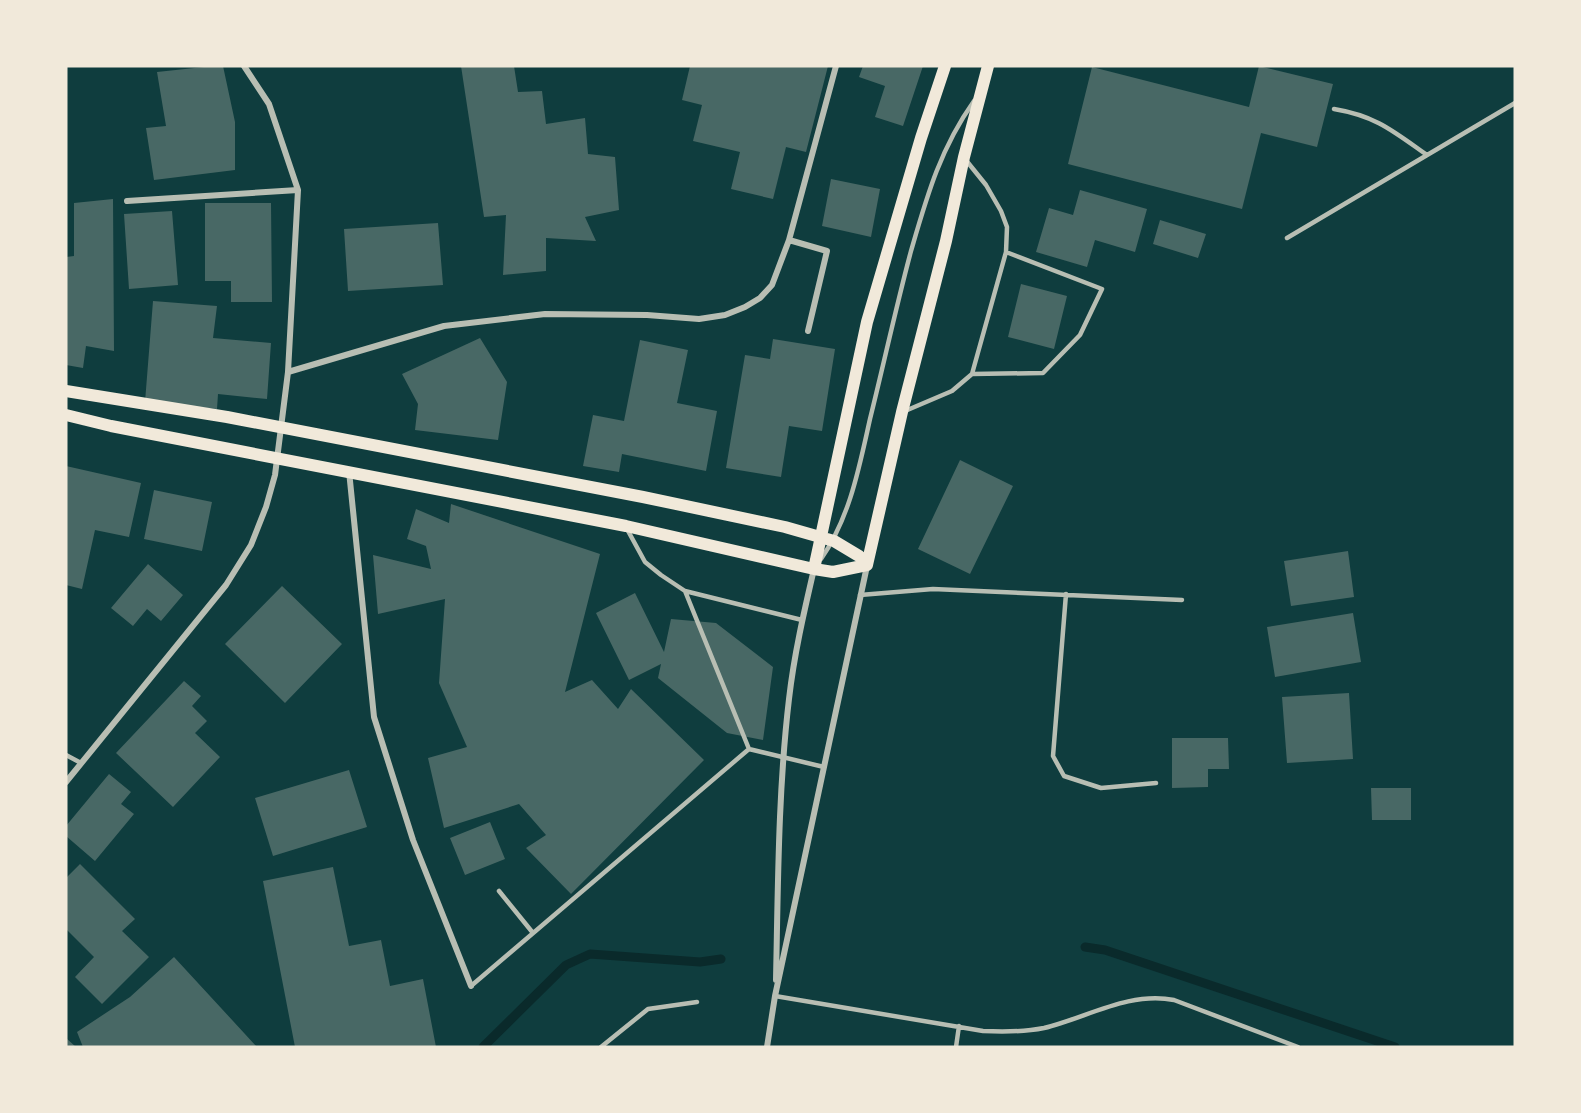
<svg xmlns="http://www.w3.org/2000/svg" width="1581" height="1113" font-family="Quicksand,sans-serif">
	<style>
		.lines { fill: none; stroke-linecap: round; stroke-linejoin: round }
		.stream { stroke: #0a2a2b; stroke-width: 9 }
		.building { fill: #486865 }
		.service { stroke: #b8beb3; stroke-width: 4.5 }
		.minor { stroke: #b8beb3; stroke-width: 6 }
		.secondary { stroke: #f1e9da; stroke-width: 12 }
	</style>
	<rect width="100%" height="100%" fill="#0f3d3e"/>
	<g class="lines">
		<path class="stream" d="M1085,947l20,3 290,97
			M483,1047l83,-82 24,-11 110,8 21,-3"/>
	</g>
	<path class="building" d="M213,66h10l12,56v48l-81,10 -8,-52 20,-2 -9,-54z
		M461,66h53l4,26 24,-1 4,33 39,-6 3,36 27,3 4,53 -34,7 11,24 -50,-3v33l-43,4 3,-60 -22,2z
		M690,66h138l-22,86 -20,-5 -13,52 -42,-10 9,-37 -47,-11 9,-36 -20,-5z
		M863,66h60l-20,60 -28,-9 10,-31 -26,-9z
		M1259,66l74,18 -16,63 -56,-14 -19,76 -174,-45 24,-97 157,40z
		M831,179l49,10 -9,48 -49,-11z
		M1080,190l67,19 -12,43 -40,-12 -8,27 -51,-15 13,-44 24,7z
		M113,199l1,152 -28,-5 -3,22 -17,-3v-108l8,-1v-53z
		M205,203h66l1,99h-41v-21h-26z
		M172,211l6,74 -49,4 -5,-75z
		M1160,220l46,14 -8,24 -45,-14z
		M438,223l5,62 -95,6 -4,-62z
		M1021,284l46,12 -13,53 -46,-12z
		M153,301l64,5 -4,32 58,5 -4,56 -49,-5 -1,15 -72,-7z
		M480,338l27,44 -9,58 -83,-10 3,-26 -16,-30z
		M773,339l62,10 -13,82 -33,-5 -8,51 -55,-9 19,-113 25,4z
		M640,340l48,10 -11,53 40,8 -11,60 -84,-17 -3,18 -36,-6 10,-51 31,6z
		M960,460l53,26 -43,88 -52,-25z
		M66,466l75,17 -12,54 -34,-7 -13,59 -16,-4z
		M154,490l58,12 -10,49 -58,-12z
		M451,504l149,50 -35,138 27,-12 26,29 13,-20 73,71 -133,134 -45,-46 20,-13 -27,-31 -75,24 -16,-70 39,-11 -28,-64 6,-84 -67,15 -5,-59 58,14 -5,-23 -19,-7 9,-30 33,14z
		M1348,551l6,46 -63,9 -7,-45z
		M148,564l35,31 -22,26 -14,-12 -14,17 -22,-18z
		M282,586l60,58 -57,59 -60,-59z
		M635,593l29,59 7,-33 45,4 57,44 -10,73 -36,-7 -69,-55 3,-14 -32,16 -33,-67z
		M1353,613l8,49 -86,15 -8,-50z
		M184,681l17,15 -9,10 15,15 -12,12 25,24 -47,50 -57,-54z
		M1349,693l4,66 -66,4 -5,-66z
		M1172,738h56l1,31h-21v18l-36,1z
		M349,770l18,57 -94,29 -18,-58z
		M109,774l22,18 -10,12 13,10 -39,47 -29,-25v-10z
		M1371,788h40v32h-39z
		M490,822l15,37 -40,16 -15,-37z
		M80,864l55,55 -13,12 27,26 -47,47 -27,-27 19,-20 -28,-28v-51z
		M333,867l16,79 32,-6 9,46 33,-7 13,68h-141l-32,-166z
		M174,957l83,90h-174l-6,-15 53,-35z
		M66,1038l10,9h-10z"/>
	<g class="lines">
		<path class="service" d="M1334,109c42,7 59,22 93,46
			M1287,238l228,-135
			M972,374l71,-1 37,-38 22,-46 -96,-37
			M905,411l47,-20 20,-17 34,-122 1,-25 -6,-16 -15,-26 -21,-26
			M627,529l18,33 16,13 24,16 64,158
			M821,559c29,-42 38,-91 49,-140 14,-56 26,-112 41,-168 16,-55 29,-102 63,-150
			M685,591l117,29
			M1066,594l-13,162 11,20 37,12 55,-5
			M860,595l73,-6 249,11
			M749,749l75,18
			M66,755l15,8
			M499,891l34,42
			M471,986l278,-237
			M775,996l208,35c21,1 41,1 61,-3 42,-10 85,-37 130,-28l124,47
			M601,1047l47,-38 49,-7
			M956,1047l3,-21"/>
		<path class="minor" d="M127,201l171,-11
			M789,240l38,11 -19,80
			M288,372l156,-46 101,-12 102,1 52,4 26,-4 20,-8 15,-9 12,-13 17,-45 47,-174
			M349,471l25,246 39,123 58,146
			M66,782l160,-197 25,-40 15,-38 9,-32 13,-103 10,-182 -29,-86 -25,-38
			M776,980c2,-93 2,-188 13,-281 5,-44 15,-87 25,-130
			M767,1047l8,-51 92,-430"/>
		<path class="secondary" d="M66,391l161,26 416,80 142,30 49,14 25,15 8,9
			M66,415l45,11 515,100 188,43 19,3 34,-7
			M867,565l35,-153 44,-171 18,-84 24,-91
			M814,569l53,-247 54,-184 24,-72"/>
	</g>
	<rect width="1581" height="1113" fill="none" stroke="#f1e9da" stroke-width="135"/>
</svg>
